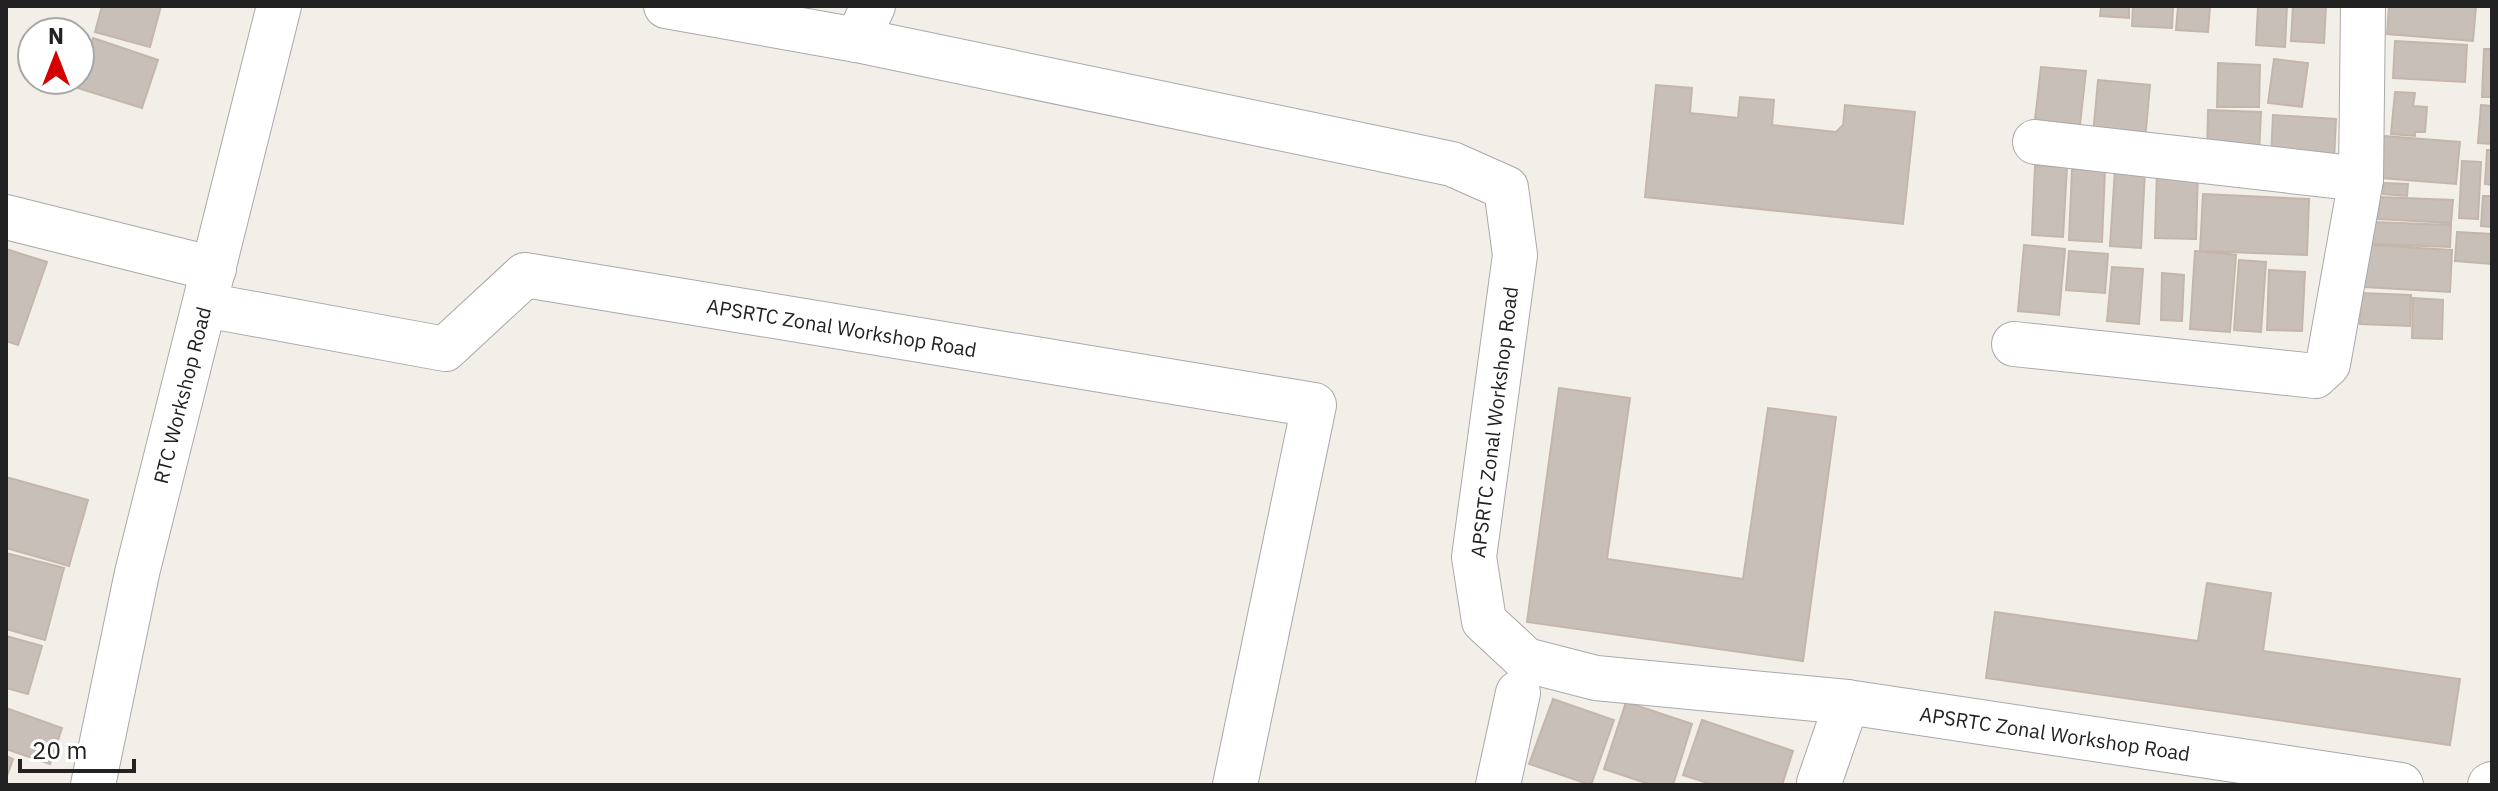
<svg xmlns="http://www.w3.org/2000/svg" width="2498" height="791" font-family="'IBM Plex Sans',sans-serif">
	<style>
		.building { fill: #c7bfb8; stroke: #c4b6ab; stroke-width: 2 }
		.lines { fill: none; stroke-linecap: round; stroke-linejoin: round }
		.minor-casing { stroke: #a9a9a9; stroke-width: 46 }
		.minor { stroke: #fff; stroke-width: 44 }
		.labels { text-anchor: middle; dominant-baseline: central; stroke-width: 6; stroke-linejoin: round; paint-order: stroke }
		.street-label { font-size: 20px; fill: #222; stroke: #fff }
	</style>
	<rect width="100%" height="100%" fill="#f2efe9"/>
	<path class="building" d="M102,6h59l-11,41 -55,-15z
		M2101,6h28v12l-29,-2z
		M2133,6h40l-1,22 -40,-2z
		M2178,6h32l-2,26 -32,-2z
		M2258,6h29l-2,41 -29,-2z
		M2293,6h33l-2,37 -33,-2z
		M2389,6h87l-3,35 -86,-7z
		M93,38l65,22 -16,48 -64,-20z
		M2395,41l72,4 -2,37 -72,-4z
		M2484,49h8v48h-10z
		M2274,59l34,4 -6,44 -34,-4z
		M2218,63l42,2 -1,42h-42z
		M2041,67l45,4 -6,54 -45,-5z
		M2098,80l52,5 -5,55 -52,-5z
		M1656,85l36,3 -2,25 48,5 2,-21 34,3 -2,25 64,7 7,-7 2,-20 70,7 -12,112 -258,-27z
		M2395,92l20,1 -2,13 14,1 -2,25h-10v4l-24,-2z
		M2481,105l11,1v38l-14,-1z
		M2208,110l53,2 -2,42 -52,-2z
		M2273,115l63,4 -2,41 -63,-3z
		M2384,136l76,6 -4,42 -75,-6z
		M2487,150h5v35l-7,-1z
		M2462,161l19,1 -3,57 -19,-1z
		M2035,166l32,1 -4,70 -31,-2z
		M2072,169l33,1 -3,72 -33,-2z
		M2115,169l30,2 -4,77 -31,-2z
		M2157,169l41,1 -2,69 -41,-1z
		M2384,183l24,1 -1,12 -24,-2z
		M2203,194l106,5 -2,56 -107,-4z
		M2483,196h9v31l-11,-1z
		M2380,197l73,3 -2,23 -73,-4z
		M2373,222l78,3 -1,22 -77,-3z
		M2457,232l35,2v30l-37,-3z
		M2024,245l41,4 -6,66 -41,-4z
		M2367,245l85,5 -2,42 -86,-5z
		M6,249l41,13 -29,83 -12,-4z
		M2069,251l39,3 -3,39 -39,-3z
		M2195,251l41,4 -6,77 -40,-3z
		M2239,260l27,2 -5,70 -27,-2z
		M2112,267l31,2 -4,55 -32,-3z
		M2269,270l36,2 -3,59 -35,-1z
		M2162,273l22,2 -2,46 -21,-1z
		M2361,293l50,2 -1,31 -50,-2z
		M2413,298l30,2 -1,39 -30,-1z
		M1559,388l71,10 -23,161 136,20 25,-171 68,9 -33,244 -276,-39z
		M6,477l82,23 -19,66 -63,-18z
		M6,553l58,15 -19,72 -39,-11z
		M2207,583l64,10 -8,58 197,28 -10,66 -464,-67 9,-66 203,29z
		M6,636l36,10 -14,48 -22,-6z
		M1553,699l61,21 -23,65 -62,-21z
		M1626,702l66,22 -19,61h-21l-48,-16z
		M6,708l56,20 -12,36 -44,-15z
		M1702,720l91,31 -11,34h-68l-31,-10z
		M6,756l7,3 -7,20z"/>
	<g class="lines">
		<defs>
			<g id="minor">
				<path id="s1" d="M666,6l191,34 595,124 54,24 9,67 -41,302 10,64 42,39 70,18 251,24 554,83"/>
				<path d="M857,40l16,-34"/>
				<path d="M2035,142l326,37"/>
				<path d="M6,217l208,52"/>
				<path id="s2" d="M205,305l240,44 80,-74 789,130 -79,380"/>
				<path d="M2014,344l301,32 13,-12 33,-185 2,-173"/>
				<path d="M1819,783l28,-81"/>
				<path id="s3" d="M93,785l44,-212 142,-567"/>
				<path d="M1498,785l20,-92"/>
				<path d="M2490,785l2,-1"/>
			</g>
		</defs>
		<use href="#minor" class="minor-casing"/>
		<use href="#minor" class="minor"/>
	</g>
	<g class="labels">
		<g class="street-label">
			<text stroke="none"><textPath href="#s2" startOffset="674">APSRTC Zonal Workshop Road</textPath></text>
			<text stroke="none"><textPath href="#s3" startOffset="400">RTC Workshop Road</textPath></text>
			<text transform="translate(1494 422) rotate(-83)">APSRTC Zonal Workshop Road</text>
			<text stroke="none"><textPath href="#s1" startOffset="1890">APSRTC Zonal Workshop Road</textPath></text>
		</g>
	</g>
	<rect width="2498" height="791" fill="none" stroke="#222222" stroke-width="16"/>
	<g transform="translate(56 56)"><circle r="38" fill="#ffffff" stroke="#a7a7a7" stroke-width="2"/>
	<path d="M0-6L14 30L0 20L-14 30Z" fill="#d40000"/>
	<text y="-12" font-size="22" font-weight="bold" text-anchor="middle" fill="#222222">N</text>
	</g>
	<path d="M20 759v12h114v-12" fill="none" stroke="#222222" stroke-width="4"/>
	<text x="32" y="759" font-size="24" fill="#222222" stroke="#ffffff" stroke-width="6" paint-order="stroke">20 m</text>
</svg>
